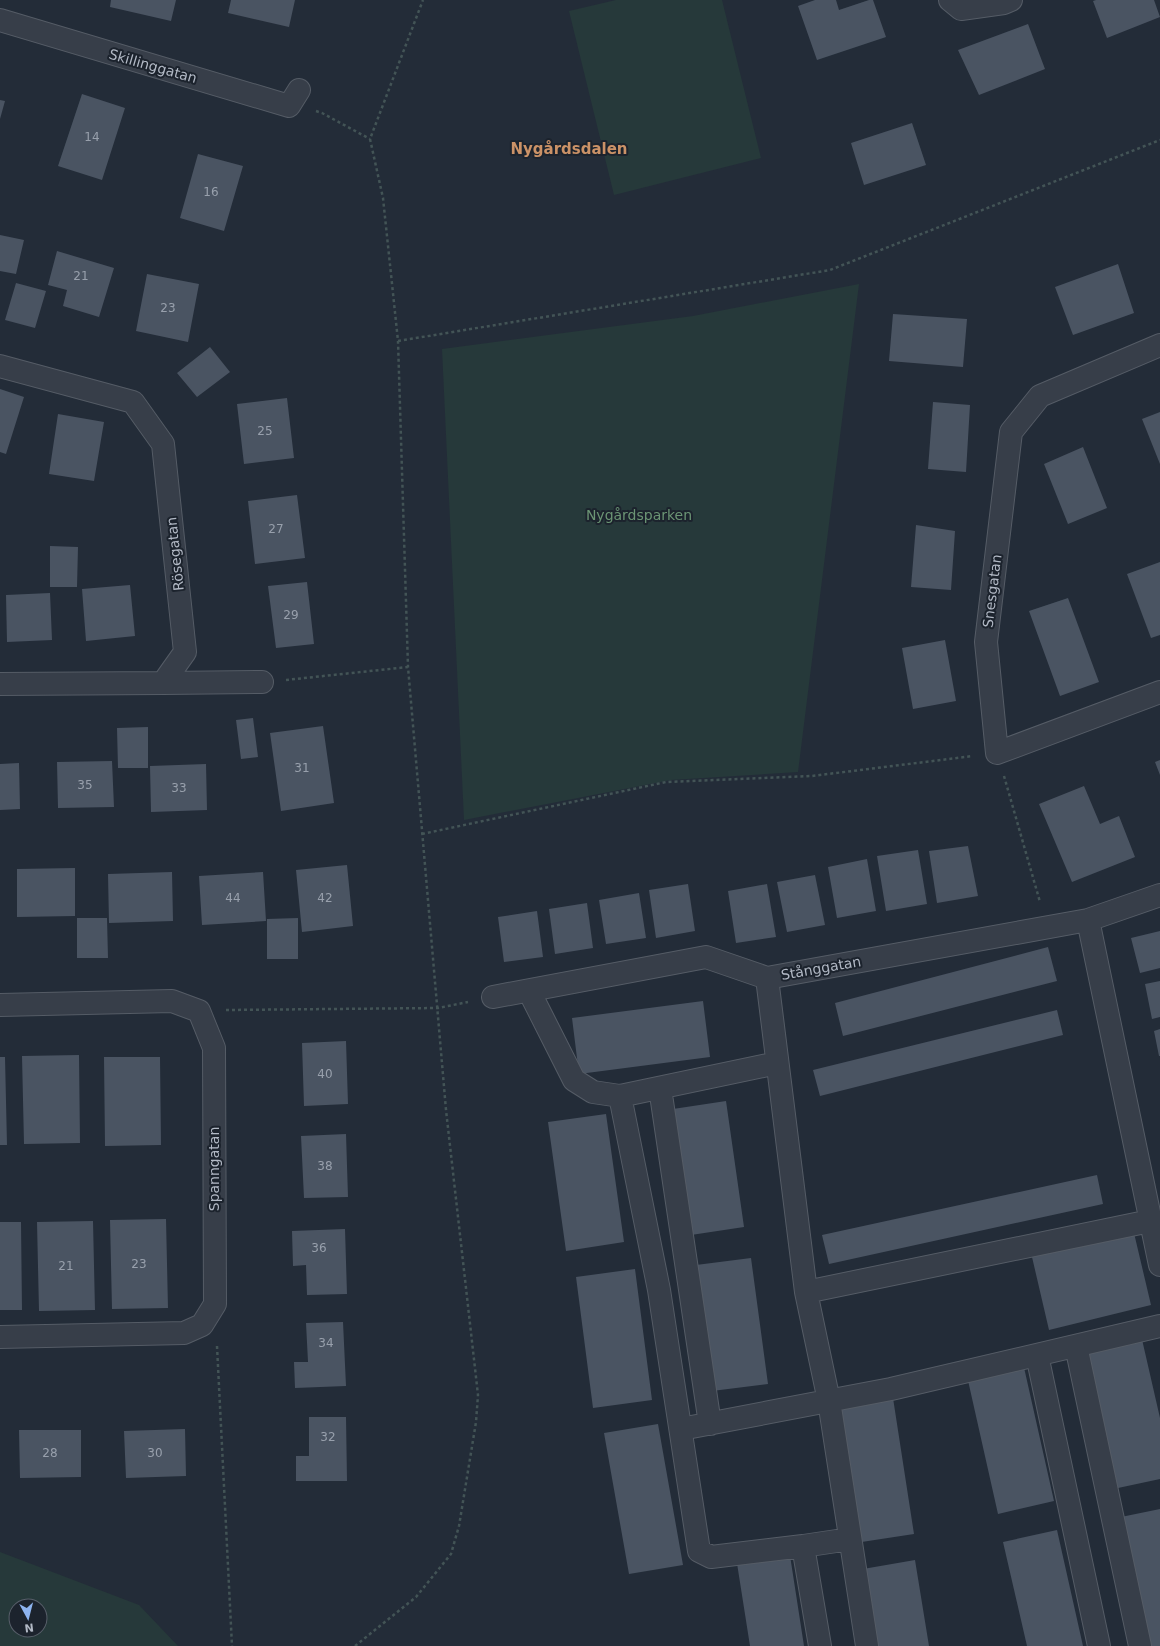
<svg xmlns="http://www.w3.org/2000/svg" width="1160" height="1646" font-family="'DejaVu Sans',sans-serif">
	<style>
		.green { fill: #26393a; fill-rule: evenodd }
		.building { fill: #4a5462 }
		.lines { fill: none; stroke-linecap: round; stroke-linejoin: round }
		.minor-casing { stroke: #555c66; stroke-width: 24 }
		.path { stroke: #435456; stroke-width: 2.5; stroke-dasharray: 3 3; stroke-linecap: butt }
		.minor { stroke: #373e49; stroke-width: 22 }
		.labels { text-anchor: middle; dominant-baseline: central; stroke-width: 4; stroke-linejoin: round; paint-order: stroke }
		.number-label { font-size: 12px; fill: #98a0ac }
		.street-label { font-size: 14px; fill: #b2b9c5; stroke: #1c232d }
		.park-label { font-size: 14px; fill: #6b9474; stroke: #1c232d }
		.neighbourhood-label { font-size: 15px; font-weight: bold; fill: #cb9267; stroke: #1c232d }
	</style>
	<rect width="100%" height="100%" fill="#232c38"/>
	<path class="green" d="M616,0h106l39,158 -147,37 -45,-184z
		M859,284l-61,488 -127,8 -207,40 -22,-471 251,-33z
		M0,1552l139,53 39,41h-178zM16,1606h24v24h-24z"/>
	<path class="building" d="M111,0h65l-5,21 -61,-14z
		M231,0h64l-6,27 -61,-14z
		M815,0h21l3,10 30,-10h4l13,37 -69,23 -19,-54z
		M1096,0h58l6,17 -53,21 -14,-37z
		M1028,24l17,45 -66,26 -21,-45z
		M82,94l43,14 -23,72 -44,-14z
		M0,100l5,1 -5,18z
		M912,123l14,42 -62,20 -13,-42z
		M198,154l45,12 -19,65 -44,-13z
		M0,235l24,5 -8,34 -16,-3z
		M57,251l57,17 -15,49 -36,-11 4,-16 -19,-5z
		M1118,264l16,49 -61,22 -18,-48z
		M147,274l52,10 -11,58 -52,-11z
		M16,283l30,8 -11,37 -30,-8z
		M893,314l74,5 -4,48 -74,-6z
		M210,347l20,25 -33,25 -20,-24z
		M0,389l24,8 -18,57 -6,-2z
		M287,398l7,60 -50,6 -7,-60z
		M933,402l37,3 -4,67 -38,-3z
		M1160,412v52l-18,-45z
		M58,414l46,8 -10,59 -45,-7z
		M1083,447l24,61 -39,16 -24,-60z
		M297,495l8,63 -50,6 -7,-63z
		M916,525l39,6 -4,59 -40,-3z
		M50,546l28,1 -1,40h-27z
		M1160,562v73l-9,3 -24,-64z
		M307,582l7,62 -38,4 -8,-62z
		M130,585l5,51 -49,5 -4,-52z
		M50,593l2,47 -45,2 -1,-47z
		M1068,598l31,84 -39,14 -31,-85z
		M945,640l11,61 -43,8 -11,-61z
		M253,718l5,39 -17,2 -5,-39z
		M323,726l11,77 -53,8 -11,-78z
		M148,727v41h-30l-1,-40z
		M1160,760v15l-5,-13z
		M112,761l2,46 -56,1 -1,-46z
		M19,763l1,46 -20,1v-46z
		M206,764l1,46 -56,2 -1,-46z
		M1084,786l16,38 19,-8 16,41 -63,25 -33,-78z
		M968,846l10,50 -41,7 -8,-52z
		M918,850l9,54 -41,7 -9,-55z
		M867,859l9,52 -39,7 -9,-51z
		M347,865l6,61 -51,6 -6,-62z
		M75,868v48l-58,1v-48z
		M172,872l1,49 -64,2 -1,-49z
		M263,872l3,49 -64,4 -3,-49z
		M815,875l10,50 -38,7 -10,-50z
		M688,884l7,47 -39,7 -7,-48z
		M767,884l9,53 -40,6 -8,-52z
		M639,893l7,45 -40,6 -7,-44z
		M587,903l6,45 -38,6 -6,-45z
		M537,911l6,46 -39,5 -6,-45z
		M77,918h30l1,40h-31z
		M298,918v41h-31v-40z
		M1160,931v37l-20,5 -9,-35z
		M1048,947l9,34 -214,55 -8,-33z
		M1160,981v36l-8,2 -7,-35z
		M703,1001l7,56 -131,17 -7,-56z
		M1057,1010l6,25 -243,61 -7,-26z
		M1160,1029v27h-1l-5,-25z
		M346,1041l2,63 -44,2 -2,-63z
		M79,1055l1,88 -56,1 -2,-88z
		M0,1057h5l2,88h-7z
		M104,1057h56l1,88 -56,1z
		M726,1101l18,126 -53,8 -18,-126z
		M606,1114l18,128 -58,9 -18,-129z
		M346,1134l2,63 -44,1 -3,-62z
		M1097,1175l6,29 -274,60 -7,-29z
		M166,1219l2,89 -56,1 -2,-89z
		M93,1221l2,89 -56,1 -2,-89z
		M0,1222h21l1,88h-22z
		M345,1229l2,65 -40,1 -1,-30 -13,1 -1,-35z
		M1134,1233l17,72 -102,25 -17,-73z
		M751,1258l17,126 -56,7 -16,-126z
		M635,1269l17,131 -59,8 -17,-131z
		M343,1322l3,64 -51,2 -1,-26h14l-2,-39z
		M1141,1335l19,83v61l-42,9 -32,-140z
		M1023,1363l31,138 -56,13 -31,-138z
		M893,1398l21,136 -59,9 -21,-136z
		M309,1417h37l1,64h-51v-25h13z
		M658,1424l25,141 -54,9 -25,-141z
		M185,1429l1,47 -60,2 -2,-47z
		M19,1430h62v47l-61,1z
		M1160,1509v137h-11l-28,-129z
		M1057,1530l26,116h-56l-24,-104z
		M789,1549l15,97h-54l-14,-89z
		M915,1560l14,86h-54l-12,-77z"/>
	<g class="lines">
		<defs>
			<path id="minor" d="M950,0l11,9 43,-6 7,-3
				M0,20l289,86 10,-16
				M1160,345l-120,51 -29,36 -25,210 11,111 163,-61
				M0,366l133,36 30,42 22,208 -22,31 -163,1
				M163,683l99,-1
				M1088,920l72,345
				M529,991l45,89 19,12 27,4 39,194 40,261 12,6 92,-11
				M493,997l213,-40 61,21
				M0,1005l172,-4 27,10 15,37 1,256 -13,21 -18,8 -184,4
				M660,1088l50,336
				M620,1096l157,-33
				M806,1292l344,-71
				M1076,1346l64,300
				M1037,1355l62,291
				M681,1429l210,-40 269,-63
				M820,1646l-17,-100 47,-7
				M867,1646l-38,-245 -23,-109 -39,-314 321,-58 72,-25"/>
		</defs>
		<use href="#minor" class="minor-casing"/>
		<path class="path" d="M316,111l6,2 48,26
			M398,341l432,-71 330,-130
			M286,680l122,-13
			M1004,776l36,126
			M422,834l244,-52 146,-6 161,-20
			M226,1010l212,-2 30,-6
			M217,1346l15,300
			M355,1646l61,-49 35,-43 8,-28 17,-104 2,-27 -32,-285 -38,-443 -10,-326 -15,-143 -13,-59 53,-139"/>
		<use href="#minor" class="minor"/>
	</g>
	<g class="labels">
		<g class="number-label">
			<text x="92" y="137">14</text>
			<text x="211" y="192">16</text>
			<text x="81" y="276">21</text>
			<text x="168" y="308">23</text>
			<text x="265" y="431">25</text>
			<text x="276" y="529">27</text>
			<text x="291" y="615">29</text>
			<text x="302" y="768">31</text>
			<text x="85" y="785">35</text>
			<text x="179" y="788">33</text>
			<text x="233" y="898">44</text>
			<text x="325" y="898">42</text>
			<text x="325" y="1074">40</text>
			<text x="325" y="1166">38</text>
			<text x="319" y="1248">36</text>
			<text x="139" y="1264">23</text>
			<text x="66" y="1266">21</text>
			<text x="326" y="1343">34</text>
			<text x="328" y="1437">32</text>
			<text x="50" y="1453">28</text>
			<text x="155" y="1453">30</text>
		</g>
		<g class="street-label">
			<text transform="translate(153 66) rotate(16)">Skillinggatan</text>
			<text transform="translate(175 554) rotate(-96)">Rösegatan</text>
			<text transform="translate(992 591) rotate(-83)">Snesgatan</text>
			<text transform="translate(821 968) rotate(-10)">Stånggatan</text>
			<text transform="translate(214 1169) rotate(-90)">Spanngatan</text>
		</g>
		<g class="park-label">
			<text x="639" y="515">Nygårdsparken</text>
		</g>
		<g class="neighbourhood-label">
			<text x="569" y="149">Nygårdsdalen</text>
		</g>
	</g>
	<g transform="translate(28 1618) rotate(173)"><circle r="19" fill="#1c232d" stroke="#585f6a"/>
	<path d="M0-3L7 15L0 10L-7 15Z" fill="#8db3ef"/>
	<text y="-6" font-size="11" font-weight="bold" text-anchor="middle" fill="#b2b9c5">N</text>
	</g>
</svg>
